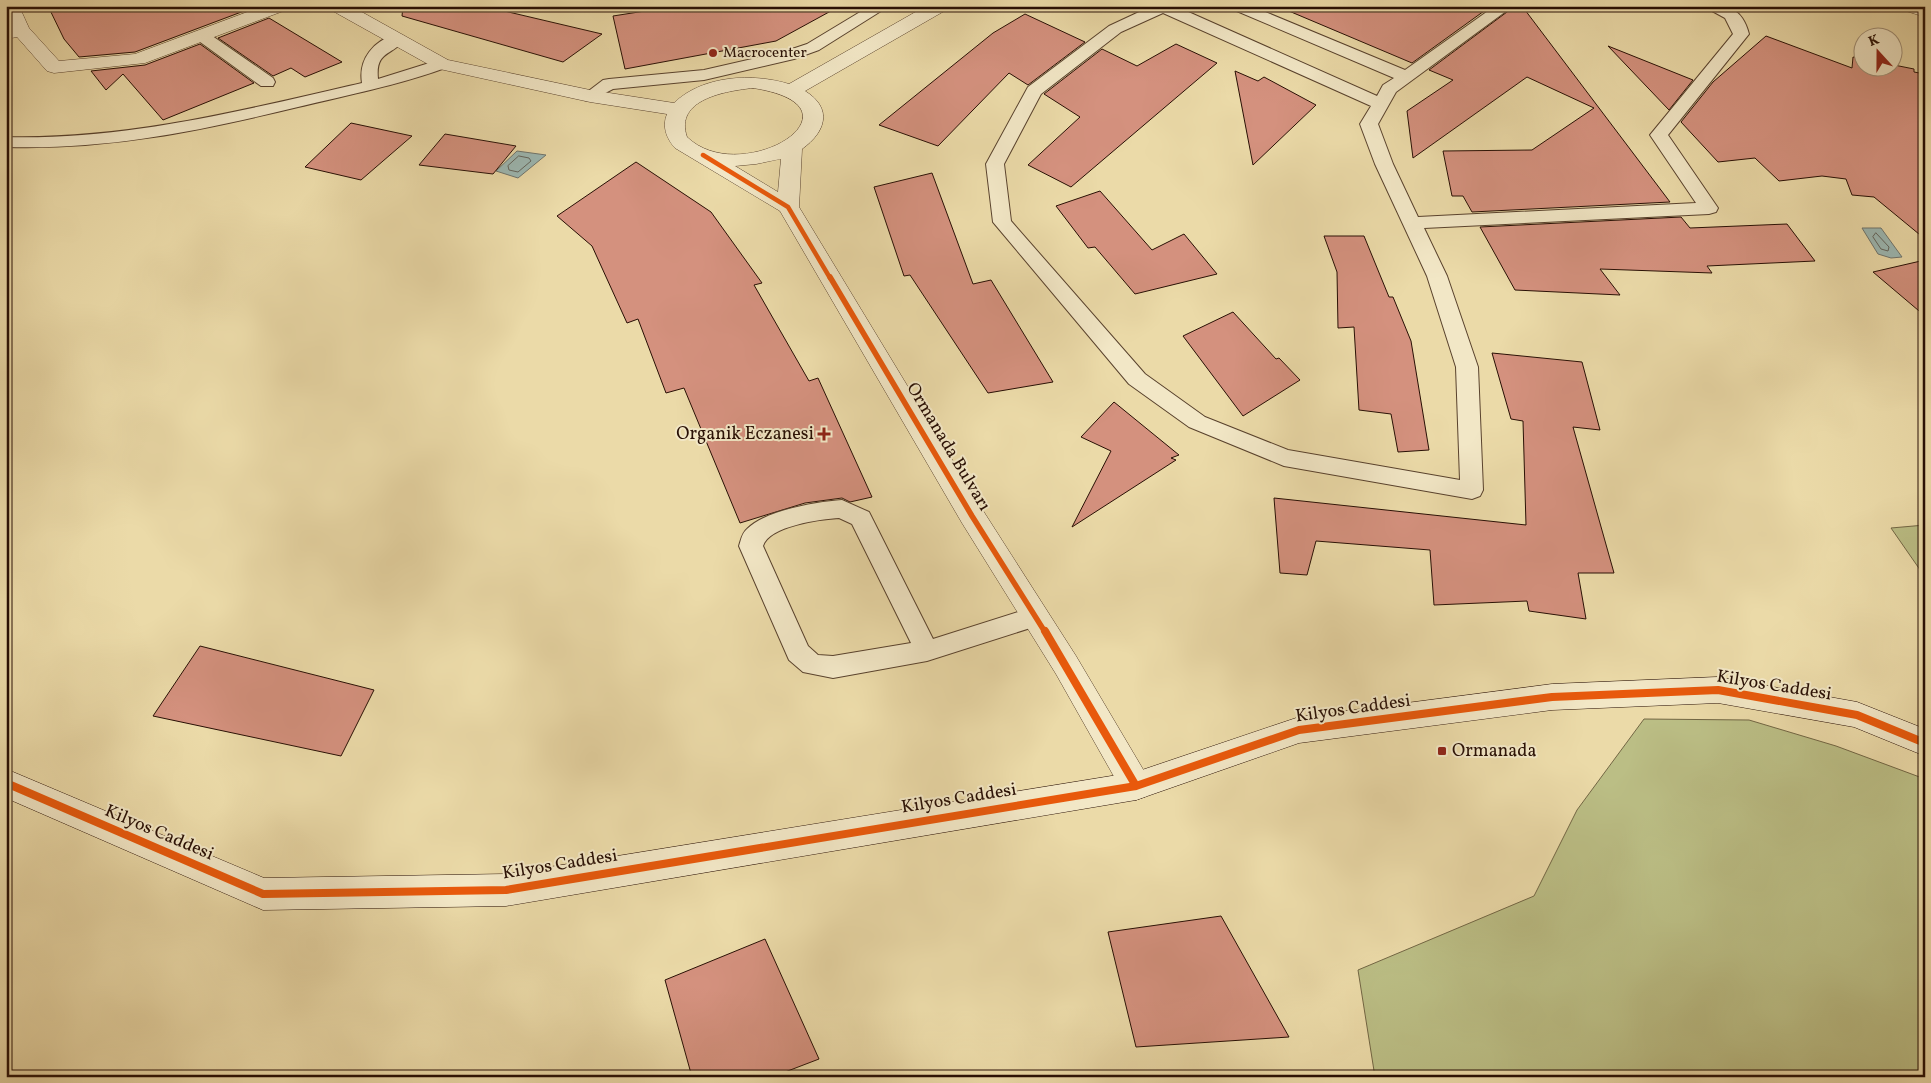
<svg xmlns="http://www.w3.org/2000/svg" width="1931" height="1083" font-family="Vollkorn,serif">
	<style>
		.green { fill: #bbbe85; stroke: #726644 }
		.water { fill: #9cb8b3; stroke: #6e746d }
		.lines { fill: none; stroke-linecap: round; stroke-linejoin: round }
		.shore { stroke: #62645c; stroke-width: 1 }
		.building { fill: #d4917e; stroke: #280f04 }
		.lane-casing { stroke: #59422d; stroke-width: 2 }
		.street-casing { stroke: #59422d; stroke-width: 1 }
		.secondary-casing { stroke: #280f04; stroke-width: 1 }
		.lane { fill: #f2e7c6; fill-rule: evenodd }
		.street { fill: #f2e7c6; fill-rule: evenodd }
		.secondary { fill: #f2e7c6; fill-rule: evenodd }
		.cycleway-far2-casing { stroke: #f2e7c6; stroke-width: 7 }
		.cycleway-far1-casing { stroke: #f2e7c6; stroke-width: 9 }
		.cycleway-casing { stroke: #f2e7c6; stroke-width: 11 }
		.cycleway-far2 { stroke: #e8590c; stroke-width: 4.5 }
		.cycleway-far1 { stroke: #e8590c; stroke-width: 5.5 }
		.cycleway { stroke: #e8590c; stroke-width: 8 }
		.poi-dot { fill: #8f2418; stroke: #f2e7c6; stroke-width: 2 }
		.labels { text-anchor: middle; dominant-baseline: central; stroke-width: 4; stroke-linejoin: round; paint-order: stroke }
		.far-poi-label { font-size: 15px; fill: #280f04; stroke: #f2e7c6; text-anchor: start }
		.poi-label { font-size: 18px; fill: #280f04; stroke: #f2e7c6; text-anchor: end }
		.street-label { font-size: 18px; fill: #280f04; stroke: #f2e7c6 }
	</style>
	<rect width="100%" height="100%" fill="#ebdaa8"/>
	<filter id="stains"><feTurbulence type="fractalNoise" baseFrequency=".004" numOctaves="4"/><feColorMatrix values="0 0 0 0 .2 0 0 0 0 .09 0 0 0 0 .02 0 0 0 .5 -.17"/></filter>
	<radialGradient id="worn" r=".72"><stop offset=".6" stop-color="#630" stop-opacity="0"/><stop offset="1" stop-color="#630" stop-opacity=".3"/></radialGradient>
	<path class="green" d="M1925,525v52l-34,-49z
		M1644,719l105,1 87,26 89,33v298h-550l-17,-107 176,-74 43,-86z"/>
	<path class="water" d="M517,151l29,4 -28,23 -22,-7z
		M1862,228h19l21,29 -11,1 -13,-4z"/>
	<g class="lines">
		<path class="shore" d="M519,156l10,2 2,3 -13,11 -9,-2 -1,-4z
			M1876,233l13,14 -1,4 -7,-2 -8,-12z"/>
	</g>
	<path class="building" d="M48,6h201l3,2 -117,44 -56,5 -15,-18z
		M403,6h80l119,28 -39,28 -161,-46z
		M677,6h163l-64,35 -151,28 -12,-53z
		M1277,6h214l-79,57z
		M1515,6h7l148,196 -198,10 -9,-16h-11l-9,-45 89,-1 62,-42 -67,-31 -114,81 -6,-47 46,-31 -24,-10z
		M1025,14l60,28 -57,43 -19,-12 -71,73 -59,-21 114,-92z
		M269,18l73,44 -37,15 -14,-9 -18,8 -55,-38z
		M1766,36l86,32 1,-11 11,2v9h30v-3l20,4v3l11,2v165l-51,-42 -22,-2 -6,-16 -24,-3 -43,5 -24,-23 -37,4 -37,-40 32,-40z
		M200,44l54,39 -91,37 -40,-46 -17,16 -15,-19 54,-6z
		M1176,44l41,19 -146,124 -43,-22 52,-48 -36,-23 58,-45 35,17z
		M1608,46l85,34 -24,30z
		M1235,71l23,10 6,-4 52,28 -63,60z
		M351,123l61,13 -51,44 -56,-13z
		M445,134l71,12 -23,28 -74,-9z
		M636,162l75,50 51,71 -8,2 55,96 9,-3 54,119 -22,5 -8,-4 -37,5 -65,20 -56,-135 -18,5 -28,-74 -11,4 -35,-77 -35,-30z
		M932,173l41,111 18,-4 62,102 -65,11 -78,-118 -6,1 -30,-89z
		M1100,191l52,59 32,-16 33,40 -82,20 -40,-47 -7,1 -32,-42z
		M1681,217l9,11 97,-4 28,37 -108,5 5,7 -112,-4 20,26 -105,-5 -35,-63z
		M1324,236h40l25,61h4l18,44 18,109 -31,2 -7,-38 -32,-4 -5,-83 -16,1 -1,-56z
		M1925,260v56l-52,-44z
		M1233,312l43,47 3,-1 21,22 -57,36 -60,-80z
		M1492,353l90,9 18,68 -27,-3 41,146h-36l8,46 -57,-8 -2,-10 -93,4 -4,-55 -114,-9 -9,34 -27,-2 -6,-75 252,27 -3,-104 -12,-2z
		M1114,402l65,53 -8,3 5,2 -104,67 39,-76 -30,-14z
		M200,646l174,44 -33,66 -188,-40z
		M1221,916l68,121 -153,10 -28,-115z
		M765,939l54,120 -47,18h-80l-27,-97z"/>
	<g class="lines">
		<defs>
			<path id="lane" d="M870,6h19l-70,44 -25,9 -90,21 -91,9 -23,12 -6,-1 -2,-4 21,-16 6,-1 95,-9 79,-18 24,-8z
				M1152,6h23l202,90 6,-11 11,-7 -162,-69 -3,-3h22l154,64 90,-64h18l-117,86 -18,32 15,40 25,53 278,-14 -46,-68 83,-101 -8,-16 -22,-12c25,0 39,1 46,28l-81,101 50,73 -2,4 -7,2 -285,14 23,48 31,91 5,123 -3,6 -8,3 -188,-33 -95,-39 -60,-43 -136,-162 -7,-58 42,-77 81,-61zM1163,13l208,93 -11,18 15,40 52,112 29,91 4,113 -172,-30 -83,-33 -60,-43 -134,-153 -7,-57 37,-70 80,-62z
				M202,31l6,2 65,45 2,4 -2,4h-12l-65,-47 -2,-3 2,-3z
				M397,34l8,5c-12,17 -30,11 -27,40l64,-20 6,2 2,3 -2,3c-49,18 -100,28 -150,40 -99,24 -190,43 -292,40v-10c122,3 238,-27 356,-54 -4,-24 12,-43 35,-49z
				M842,500l27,12 64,127 101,-32 9,3 3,7 -3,7 -116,37 -94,17 -30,-6 -14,-12 -50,-114c2,-6 3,-13 8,-17 19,-19 69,-27 95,-29zM839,518l13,6 59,119 -78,13 -15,-1 -10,-9 -45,-100c6,-20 58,-27 76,-28z"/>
			<path id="street" d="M6,6h13l10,22 30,33 76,-7 128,-48h26l-3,4 -141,53 -91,10 -7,-2 -30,-34 -11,2v-11l5,-1 -5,-9z
				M328,6h23l97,54 142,30 84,13c29,-28 79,-30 115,-19l137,-78h23l-3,4 -141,81c28,17 21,41 -3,58l-3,58 183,302 94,147 71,120 5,10 -5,10 -11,4 -11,-4 -69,-122 -94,-151 -182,-312 -105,-63c-9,-10 -13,-22 -8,-34l-77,-12 -155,-34 -104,-58zM753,88c122,19 -11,102 -66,49 -13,-38 39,-46 66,-49zM781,159l-3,33 -43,-26 21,-2z
				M1900,6h25v11l-22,-7z"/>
			<path id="secondary" d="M1718,677l139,25 68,27v27l-71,-29 -136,-24 -166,7 -253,33 -163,57 -630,106 -243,4 -257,-112v-29l258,109 242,-4 630,-102 163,-55 253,-33z"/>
		</defs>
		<use href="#lane" class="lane-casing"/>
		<use href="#street" class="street-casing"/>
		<use href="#secondary" class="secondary-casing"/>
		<use href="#lane" class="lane"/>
		<use href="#street" class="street"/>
		<use href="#secondary" class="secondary"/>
		<defs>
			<path id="cycleway-far2" d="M703,155l85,52 42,71"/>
			<path id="cycleway-far1" d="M830,277l142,239 73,116"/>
			<path id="cycleway" d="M1045,631l91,155
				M6,783l257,111 243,-4 630,-104 163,-56 253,-33 166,-7 139,25 68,28"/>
		</defs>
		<use href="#cycleway-far2" class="cycleway-far2-casing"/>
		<use href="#cycleway-far1" class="cycleway-far1-casing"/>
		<use href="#cycleway" class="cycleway-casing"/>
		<use href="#cycleway-far2" class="cycleway-far2"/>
		<use href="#cycleway-far1" class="cycleway-far1"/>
		<use href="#cycleway" class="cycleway"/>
	</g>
	<g class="poi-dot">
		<circle cx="713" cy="53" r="5"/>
		<path d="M821.5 426.5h5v5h5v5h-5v5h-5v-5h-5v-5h5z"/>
		<rect x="1437" y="746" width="10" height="10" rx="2.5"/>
	</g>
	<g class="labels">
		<g class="far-poi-label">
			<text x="723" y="53">Macrocenter</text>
		</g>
		<g class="poi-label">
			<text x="814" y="434">Organik Eczanesi</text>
			<text x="1452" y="751" text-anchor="start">Ormanada</text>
		</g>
		<g class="street-label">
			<text transform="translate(948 447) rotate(59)">Ormanada Bulvarı</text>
			<text transform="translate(1774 686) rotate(9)">Kilyos Caddesi</text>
			<text transform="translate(1353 709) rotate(-8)">Kilyos Caddesi</text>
			<text transform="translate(959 799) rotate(-9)">Kilyos Caddesi</text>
			<text transform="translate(159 833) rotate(23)">Kilyos Caddesi</text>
			<text transform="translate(560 865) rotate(-9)">Kilyos Caddesi</text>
		</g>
	</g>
	<rect width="1931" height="1083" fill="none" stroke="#ebdaa8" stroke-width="25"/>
	<rect x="8" y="8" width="1916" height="1068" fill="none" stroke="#280f04" stroke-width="2.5"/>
	<rect x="12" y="12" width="1906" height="1058" fill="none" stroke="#280f04"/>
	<g transform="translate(1878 52) rotate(339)"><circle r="24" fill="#f2e7c6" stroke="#a19178"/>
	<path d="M0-4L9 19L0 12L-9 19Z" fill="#8f2418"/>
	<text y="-8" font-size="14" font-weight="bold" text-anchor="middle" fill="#280f04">K</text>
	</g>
	<rect width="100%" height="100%" filter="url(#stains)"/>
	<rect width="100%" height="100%" fill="url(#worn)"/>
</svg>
